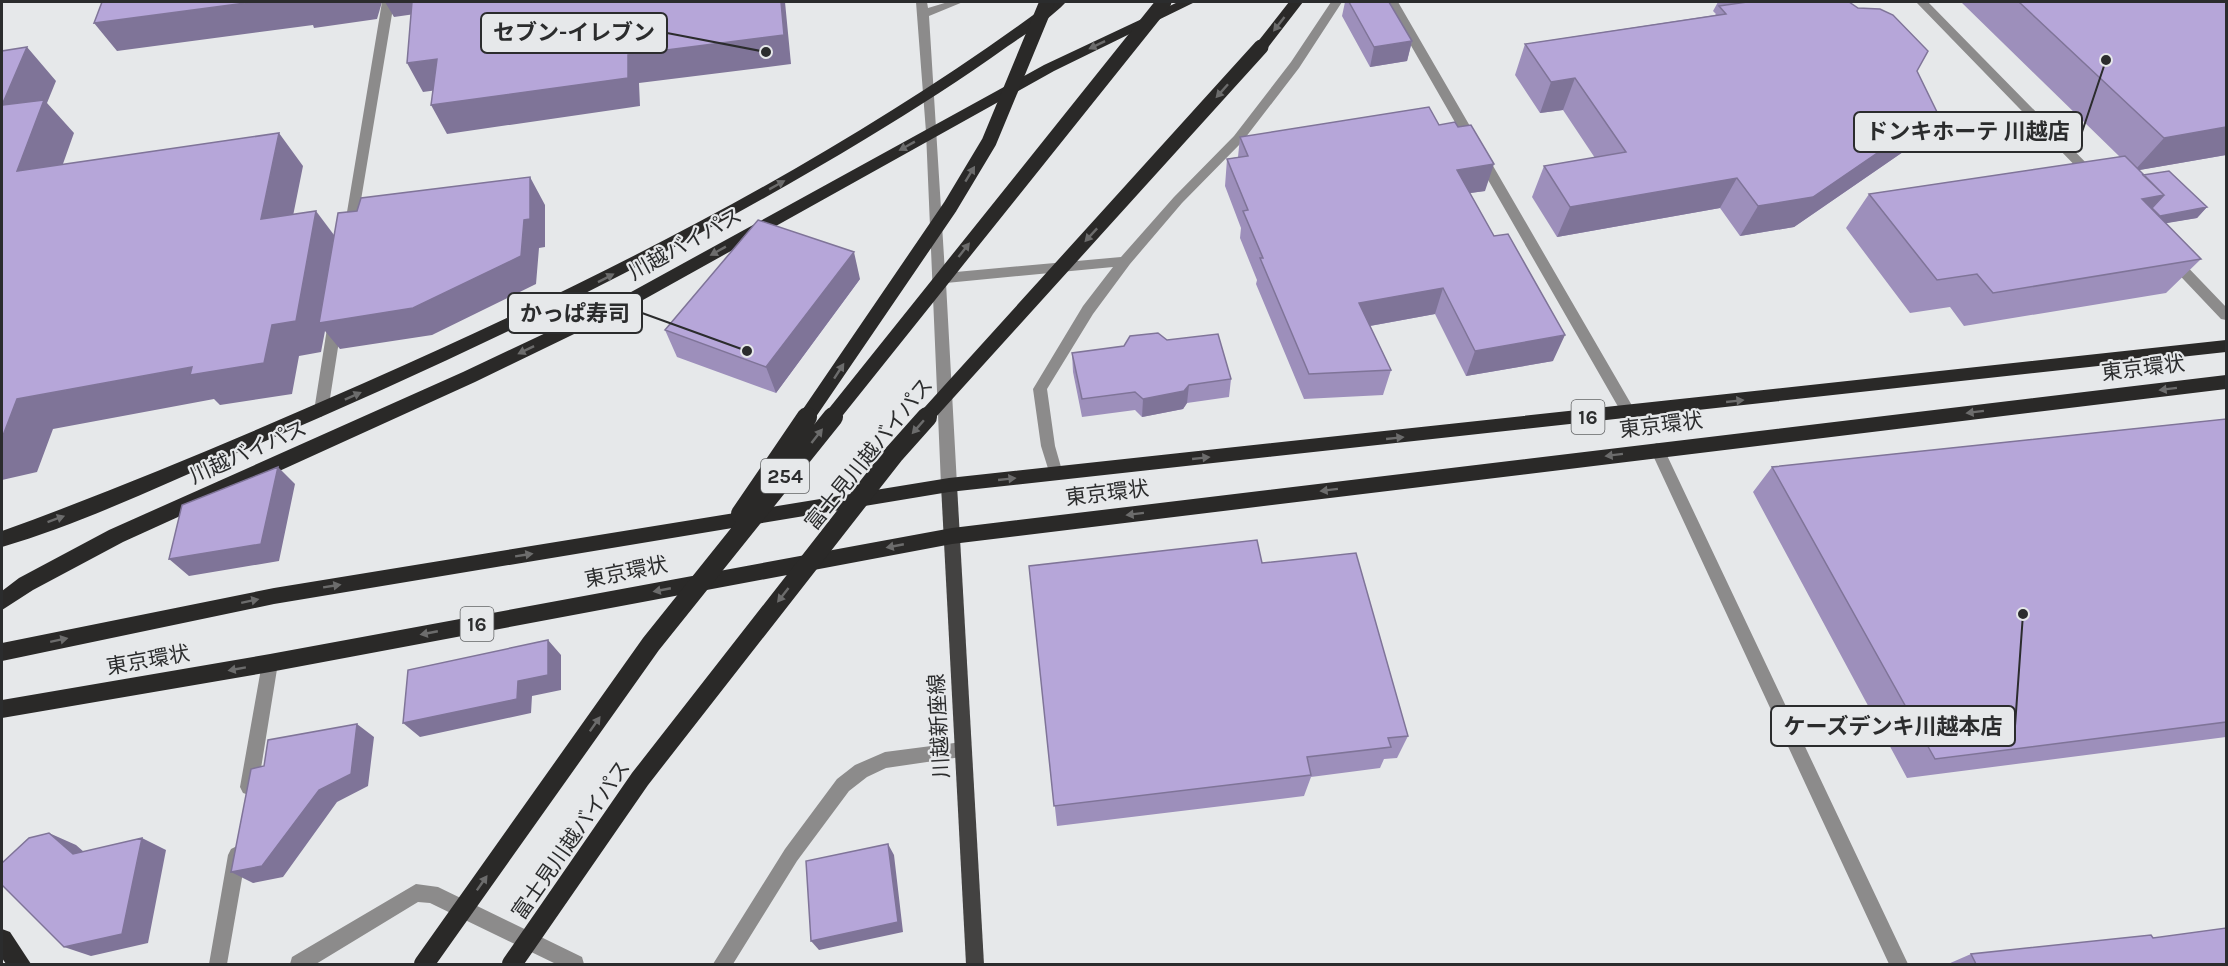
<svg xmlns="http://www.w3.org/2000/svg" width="2228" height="966" font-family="Karla,'Noto Sans JP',sans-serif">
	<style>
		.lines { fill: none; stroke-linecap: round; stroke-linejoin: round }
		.minor { fill: #8c8b8b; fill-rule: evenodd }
		.major { fill: #434241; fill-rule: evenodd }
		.highway { fill: #2a2928; fill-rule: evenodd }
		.highway-bridge-far1 { stroke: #2a2928; stroke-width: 15 }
		.highway-bridge { stroke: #2a2928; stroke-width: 20 }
		.wall { fill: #9d8fbb }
		.shaded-wall { fill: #7f7498 }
		.building { fill: #b6a6d9; stroke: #7f7498; stroke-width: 1.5 }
		.oneway { fill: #6c6c6c }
		.labels { text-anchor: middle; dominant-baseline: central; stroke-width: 4.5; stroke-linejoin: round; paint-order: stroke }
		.shield { fill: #e6e8ea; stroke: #636466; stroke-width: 1.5 }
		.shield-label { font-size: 20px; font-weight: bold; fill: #2b2c2d }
		.street-label { font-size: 21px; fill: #2b2c2d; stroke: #e6e8ea }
		.leader { fill: none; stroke: #2b2c2d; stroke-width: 2 }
		.callout-dot { fill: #2b2c2d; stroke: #e6e8ea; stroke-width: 2 }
		.callout { fill: #e6e8ea; stroke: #2b2c2d; stroke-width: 2 }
		.callout-label { font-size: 22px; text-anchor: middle; font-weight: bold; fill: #2b2c2d }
	</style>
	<rect width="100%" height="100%" fill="#e6e8ea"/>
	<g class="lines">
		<path class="minor" d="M382,2h12l-38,228 -6,5 -6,-5z
			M916,2h11l1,6 20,-6h15l-34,14 16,257 176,-16 53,-60 60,-61 57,-74 40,-60h11l-43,66 -57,74 -60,61 -52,61 -37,50 -46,75 8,57 8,28 -2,4h-10l-10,-32 -8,-57 50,-83 30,-39 -167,16 11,202 -3,4h-10l-3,-4 -15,-353z
			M1386,2h12l236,407 2,4 -2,4h-10z
			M1916,2h12l169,172v6h-8z
			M2172,254l5,2 49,51v13l-5,-1 -54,-57 -2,-3z
			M335,317l7,5 -14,89 -7,6 -7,-6 14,-89z
			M1657,443l5,2 2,4 244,515h-19l-239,-515 2,-4z
			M270,655l6,3 2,5 -20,124 -3,6 -6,2 -6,-2 -3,-6 22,-124 2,-5z
			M962,742l6,2 3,6 -3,6 -82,12 -19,9 -18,14 -52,70 -64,103h-20l72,-115 52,-70 18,-14 30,-13z
			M237,846l6,3 3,6 -19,109h-18l19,-109 3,-6z
			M416,884l22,3 144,70 2,7h-28l-126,-61 -12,-1 -102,62h-26l2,-7z"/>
		<path class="major" d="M949,479l5,2 3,4 27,479h-18l-25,-479 3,-4z"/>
		<path class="highway" d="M1051,2h15c-16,17 -39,31 -58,44 -46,33 -93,63 -141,92 -200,121 -410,222 -625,313 -79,33 -158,72 -240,96v-16c122,-44 242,-95 362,-148 238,-105 477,-225 687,-381z
			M1178,2h17l-141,69 -420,234 -159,77 -352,160 -90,48 -31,20v-19l17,-13 90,-48 354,-158 159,-75 422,-232z
			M1289,2h14l-37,48h-10v-6z
			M2226,340v12l-1277,140 -675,112 -272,57v-18l272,-55 675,-110z
			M2226,375v14l-1274,155 -682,128 -268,46v-18l268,-46 682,-126z
			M2,929l8,3 21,32h-25l-4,-6z"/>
		<path class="highway-bridge-far1" d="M806,418l144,-211 39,-65 58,-140
			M831,418l333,-416
			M925,418l336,-371"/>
		<path class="highway-bridge" d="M741,514l66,-97
			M424,964l227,-320 182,-227
			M512,964l128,-185 254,-325 33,-37"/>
	</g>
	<path class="wall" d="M1345,2h44l23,39 -5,20 -37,6 -28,-51z
		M1718,2h131l68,69 -1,72 -122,84 -54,9 -20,-28 -163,29 -25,-40 12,-31 51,-8 -32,-48 -23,3 -25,-38 10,-31 190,-29 1,-1 -3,-3z
		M1961,2h265v153l-87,15 4,5 64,32 -10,11 -32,5 36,36 -35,34 -202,33 -14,-19 -40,6 -64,-85 23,-34 251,-37z
		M1439,125l46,66 -15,2 83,168 -87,15 -31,-62 -65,12 21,44 -8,25 -79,4 -48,-115 1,-4 -17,-42 1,-10 -16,-42 2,-27 11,-2 2,-20z
		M860,279l-84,114 -99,-36 -12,-27z
		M1167,340l64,39 -2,18 -42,6 -4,6 -41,8 -7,-7 -53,7 -9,-45 -1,-19z
		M2226,419v318l-319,41 -154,-286 19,-25z
		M1262,563l146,173 -11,22 -13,1 -4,9 -69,9 -7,19 -247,30 -28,-260z
		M2153,938l73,26h-278l23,-10z"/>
	<path class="shaded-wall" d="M253,2h129l-5,17 -63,9 -1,-3 -196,26 -23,-28z
		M385,2h38l6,10 -35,5z
		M781,2h4l6,62 -152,19 1,23 -193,28 -16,-29 197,-50z
		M1412,41l-5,20 -37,6 4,-20z
		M27,47l29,34 -9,22 27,30 -25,70 -32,-32 -15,-66z
		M437,59l15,29 -29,4 -16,-29z
		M1575,78l-12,32 -23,3 11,-31z
		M1937,112l-21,31 -122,84 -54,9 18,-30z
		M2226,127v28l-92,16 30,-33z
		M279,133l24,33 -17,85 -25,-32z
		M1494,164l-9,27 -36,5 8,-26z
		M530,177l15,28v42l-6,1 -3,36 -104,51 -92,14 -15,-18 -4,21 -22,4 -7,38 -72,11 -6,-6 -161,30 -16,43 -35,8v-42l15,-39 175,-32 80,-42 44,-114 24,32 184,-23z
		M1737,178l-17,30 -163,29 13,-30z
		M2164,195l-33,34 11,-30z
		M2207,207l-10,11 -47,8 10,-10z
		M854,252l6,27 -84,114 -10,-26z
		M1443,288l-8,26 -82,15 6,-26z
		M1565,335l-12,26 -87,15 9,-25z
		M1189,385l-2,18 -4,6 -41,8 1,-18z
		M278,467l17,17 -16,77 -90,15 -20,-17z
		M548,640l13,15v35l-29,6 -1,17 -111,24 -17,-14 115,-42z
		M357,724l17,13 -6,49 -31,16 -54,75 -30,6 -22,-11z
		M49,833l27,12 23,20 -26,-11z
		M142,838l24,12 -18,93 -57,13 -27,-9z
		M888,844l6,11 9,77 -84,18 -8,-9z"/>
	<path class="building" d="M102,2h151l-159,21z
		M412,2h369l3,33 -156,20v23l-197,27 6,-46 -30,4z
		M1349,2h40l23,39 -38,6z
		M1747,2h102l9,6 22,1 13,6 35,36 -11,20 20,41 -124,85 -55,9 -21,-28 -167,29 -26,-41 82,-14 -51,-74 -24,4 -26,-38 201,-30 -7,-8z
		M2019,2h207v125l-62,11z
		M27,47l-25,58 42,-5 -27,71 262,-38 -18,86 55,-8 -20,110 -24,4 -8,38 -74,12 2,-8 -175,32 -15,39v-387z
		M1429,107l10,18 16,-3 3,5 13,-2 23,39 -37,6 37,66 14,-2 57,101 -90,16 -32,-63 -84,15 32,67 -82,4 -49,-116h3l-20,-47 5,-1 -21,-51 21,-3 -8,-19z
		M2125,156l39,39 -22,4 59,60 -208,34 -16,-19 -40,6 -68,-86z
		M2169,171l38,36 -47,9 -8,-8 12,-13 -21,-20z
		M530,177v42l-6,1 -3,36 -108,52 -94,15 19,-110 19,-2 4,-13z
		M758,220l96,32 -88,115 -101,-37z
		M1158,333l9,7 51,-6 13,45 -42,6 -5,6 -41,8 -8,-7 -53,7 -10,-46 52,-7 6,-10z
		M2226,419v303l-291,37 -163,-292z
		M278,467l-17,77 -92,15 13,-54z
		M1257,540l5,23 94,-10 52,183 -20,2 3,9 -84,10 4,18 -257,31 -25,-240z
		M548,640v35l-30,6 -1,18 -114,24 5,-53z
		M357,724l-6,50 -32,16 -57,76 -31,6 20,-103 13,-3 4,-26z
		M49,833l24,21 69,-16 -20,96 -58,13 -62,-62v-22l27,-25z
		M888,844l10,78 -87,19 -5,-80z
		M2226,928v36h-250l-5,-10 180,-19 2,3z"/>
	<defs><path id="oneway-solid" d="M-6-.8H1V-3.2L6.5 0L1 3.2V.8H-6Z" transform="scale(1.5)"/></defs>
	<g class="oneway">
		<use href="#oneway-solid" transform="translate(1279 24) rotate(128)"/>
		<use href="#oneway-solid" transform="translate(1097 45) rotate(154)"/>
		<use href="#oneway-solid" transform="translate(1222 91) rotate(132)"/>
		<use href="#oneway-solid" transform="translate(907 146) rotate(151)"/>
		<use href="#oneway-solid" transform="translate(970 174) rotate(-59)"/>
		<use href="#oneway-solid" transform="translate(777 185) rotate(-29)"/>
		<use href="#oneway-solid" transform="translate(1091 235) rotate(133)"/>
		<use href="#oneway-solid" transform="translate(964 250) rotate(-52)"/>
		<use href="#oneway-solid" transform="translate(718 251) rotate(151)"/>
		<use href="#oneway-solid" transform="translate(606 278) rotate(-27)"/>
		<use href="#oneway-solid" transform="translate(526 350) rotate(154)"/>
		<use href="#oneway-solid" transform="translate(839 371) rotate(-57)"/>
		<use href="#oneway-solid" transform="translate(2168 389) rotate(173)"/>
		<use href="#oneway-solid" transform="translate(353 396) rotate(-24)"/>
		<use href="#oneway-solid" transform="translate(1735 401) rotate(-6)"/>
		<use href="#oneway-solid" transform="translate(1975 412) rotate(173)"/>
		<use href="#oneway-solid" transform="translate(918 427) rotate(131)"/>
		<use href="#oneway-solid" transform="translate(817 436) rotate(-52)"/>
		<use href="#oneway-solid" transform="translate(1395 438) rotate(-6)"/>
		<use href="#oneway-solid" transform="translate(1614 455) rotate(173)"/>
		<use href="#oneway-solid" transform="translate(1201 458) rotate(-6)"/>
		<use href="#oneway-solid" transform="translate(1007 479) rotate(-6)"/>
		<use href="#oneway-solid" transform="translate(1329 490) rotate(173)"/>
		<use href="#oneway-solid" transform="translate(1135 514) rotate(173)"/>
		<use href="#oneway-solid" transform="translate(56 519) rotate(-20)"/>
		<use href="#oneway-solid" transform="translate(895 546) rotate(169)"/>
		<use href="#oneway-solid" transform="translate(524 555) rotate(-9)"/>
		<use href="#oneway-solid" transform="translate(332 586) rotate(-9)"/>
		<use href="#oneway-solid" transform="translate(662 590) rotate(169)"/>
		<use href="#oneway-solid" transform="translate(783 595) rotate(128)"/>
		<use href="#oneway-solid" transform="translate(250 601) rotate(-12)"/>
		<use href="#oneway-solid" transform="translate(429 633) rotate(169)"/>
		<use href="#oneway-solid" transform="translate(59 640) rotate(-12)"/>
		<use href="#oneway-solid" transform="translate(237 669) rotate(170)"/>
		<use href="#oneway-solid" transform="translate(595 724) rotate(-55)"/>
		<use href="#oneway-solid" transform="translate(482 883) rotate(-55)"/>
	</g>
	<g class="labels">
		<g class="shield">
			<rect x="1571.5" y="400" width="33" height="34" rx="4.5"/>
			<rect x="761" y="459" width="48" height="34" rx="4.5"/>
			<rect x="460.5" y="607" width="33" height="34" rx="4.5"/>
		</g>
		<g class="shield-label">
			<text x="1588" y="417">16</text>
			<text x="785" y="476">254</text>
			<text x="477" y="624">16</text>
		</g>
		<g class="street-label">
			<text transform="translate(685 244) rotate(-29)">川越バイパス</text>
			<text transform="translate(2143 368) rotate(-7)">東京環状</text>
			<text transform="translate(1661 425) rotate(-7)">東京環状</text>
			<text transform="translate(248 452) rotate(-24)">川越バイパス</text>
			<text transform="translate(869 454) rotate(-51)">富士見川越バイパス</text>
			<text transform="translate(1107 493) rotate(-7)">東京環状</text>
			<text transform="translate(626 572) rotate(-11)">東京環状</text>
			<text transform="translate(148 660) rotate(-10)">東京環状</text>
			<text transform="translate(939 726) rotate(-93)">川越新座線</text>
			<text transform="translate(571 840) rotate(-55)">富士見川越バイパス</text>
		</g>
	</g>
	<path class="leader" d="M766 52L667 33M2106 60L2082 132M747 351L642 313M2023 614L2015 726"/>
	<g class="callout-dot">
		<circle cx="766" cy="52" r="6"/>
		<circle cx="2106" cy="60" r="6"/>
		<circle cx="747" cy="351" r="6"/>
		<circle cx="2023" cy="614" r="6"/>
	</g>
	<g class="callout">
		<rect x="481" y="13" width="186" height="40" rx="6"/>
		<rect x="1854" y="112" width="228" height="40" rx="6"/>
		<rect x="508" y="293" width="134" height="40" rx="6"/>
		<rect x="1771" y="706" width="244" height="40" rx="6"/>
	</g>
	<g class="callout-label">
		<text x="574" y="40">セブン-イレブン</text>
		<text x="1968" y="139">ドンキホーテ 川越店</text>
		<text x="575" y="321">かっぱ寿司</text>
		<text x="1893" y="734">ケーズデンキ川越本店</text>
	</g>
	<rect width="2228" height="966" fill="none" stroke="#2b2c2d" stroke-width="6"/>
</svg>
